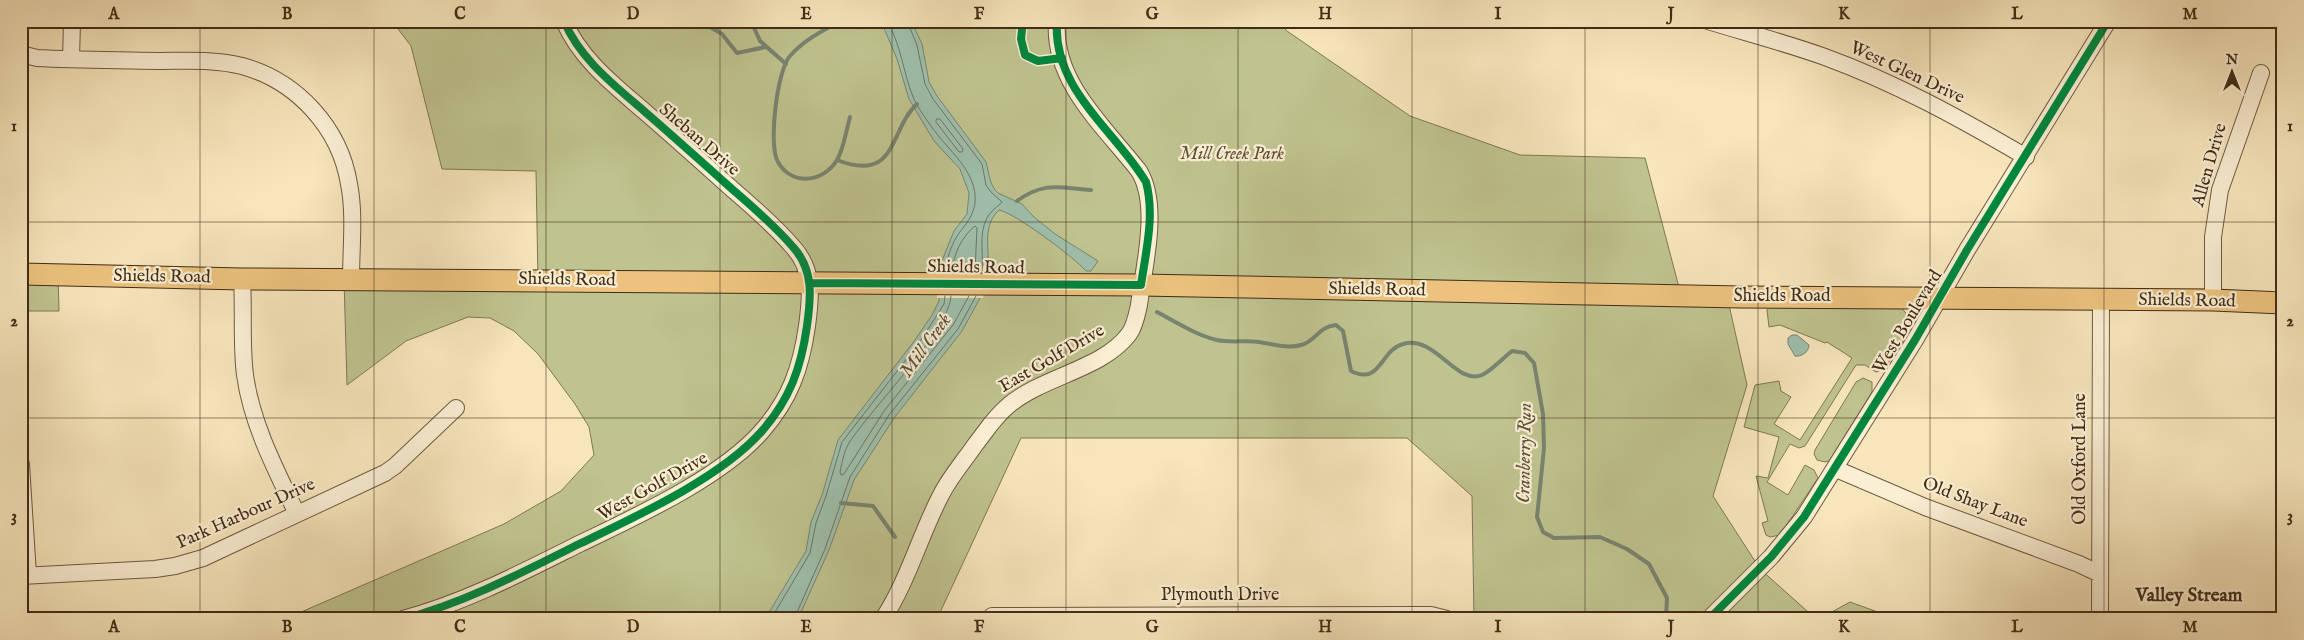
<svg xmlns="http://www.w3.org/2000/svg" width="2304" height="640" font-family="'IM FELL English',serif">
	<style>
		.green { fill: #bfc38f; stroke: #807853 }
		.water { fill: #9ebfac; stroke: #798470 }
		.pier { fill: #f7e5bc }
		.lines { fill: none; stroke-linecap: round; stroke-linejoin: round }
		.shore { stroke: #707662; stroke-width: 1 }
		.stream { stroke: #798470; stroke-width: 4 }
		.minor-casing { stroke: #6e5a40; stroke-width: 18 }
		.major-casing { stroke: #412c17; stroke-width: 23 }
		.minor { stroke: #faeed3; stroke-width: 16 }
		.major { stroke: #ecc27e; stroke-width: 21 }
		.cycleway-casing { stroke: #faeed3; stroke-width: 11 }
		.cycleway { stroke: #00873e; stroke-width: 8 }
		.grid { fill: none; stroke: #412c17; stroke-width: 1; stroke-opacity: 0.55 }
		.labels { text-anchor: middle; dominant-baseline: central; stroke-width: 4.5; stroke-linejoin: round; paint-order: stroke }
		.street-label { font-size: 18px; fill: #412c17; stroke: #faeed3 }
		.park-label { font-size: 18px; font-style: italic; fill: #605235; stroke: #faeed3 }
		.water-label { font-size: 19px; font-style: italic; fill: #58513c; stroke: #faeed3 }
		.neighbourhood-label { font-size: 19px; font-weight: bold; fill: #412c17; stroke: #faeed3 }
		.neatline { fill: none; stroke: #412c17; stroke-width: 2 }
		.grid-label { font-size: 16px; text-anchor: middle; font-weight: bold; fill: #412c17 }
	</style>
	<rect width="100%" height="100%" fill="#f7e5bc"/>
	<filter id="stains"><feTurbulence type="fractalNoise" baseFrequency=".004" numOctaves="4"/><feColorMatrix values="0 0 0 0 .2 0 0 0 0 .09 0 0 0 0 .02 0 0 0 .5 -.17"/></filter>
	<radialGradient id="worn" r=".72"><stop offset=".6" stop-color="#630" stop-opacity="0"/><stop offset="1" stop-color="#630" stop-opacity=".3"/></radialGradient>
	<path class="green" d="M392,21h885l10,10 123,85 110,39 125,3 36,137 46,1 20,89 -34,111 47,73 56,50h-342l-2,-123 -65,-58h-386l-84,181h-652l219,-95 57,-33 33,-36 -5,-28 -14,-23 -37,-50 -24,-23 -24,-13 -22,-1 -62,24 -59,44 -3,-106 194,1 -2,-109 -94,-2 -31,-123z
		M21,274l37,1 1,36h-38z
		M1899,306c24,18 -3,45 -15,63l-8,3 -11,-7h-9l-51,81 -6,2 -9,-4 -23,38 21,13 17,-30 9,5 4,8 -38,57 -10,2 -4,-2 -4,-12 6,-2 -12,-45 12,2 11,-41 -35,-10 11,-42 24,-4 2,10 10,6 -17,27 26,16 52,-82 -25,-16 -2,1 -45,-18 -11,2 -2,-17 2,-3z
		M1863,378l9,4v10l-43,69 -4,1 -8,-2 -3,-6 1,-4 41,-68z
		M1850,602l47,17h-78z"/>
	<path class="water" d="M881,21h30l11,23 7,38 8,14 49,66 5,21 4,7 3,3 24,11 12,13 21,17 43,27 -7,10h-5c-11,-13 -71,-58 -87,-61 -16,15 -10,34 -11,53 0,7 -2,14 -3,20h-45l1,-20 13,-32 13,-17 2,-21 -9,-24 -26,-28 -25,-42 -12,-40z
		M940,284l40,14 -18,33 -68,87 -40,62 -25,70 -31,69h-33l41,-68 5,-29 11,-27 16,-55 77,-100 17,-25 7,-14z
		M1792,335h5l12,10c0,7 -8,12 -14,11l-7,-12v-6z"/>
	<path class="pier" d="M938,265l52,1 -7,32h-46z"/>
	<g class="lines">
		<path class="shore" d="M887,21c14,23 16,51 26,76 4,10 12,20 18,29 16,24 47,45 44,77 -2,13 -8,20 -16,30 -7,10 -13,27 -14,39
			M907,21l10,24 8,39 8,15 49,65 4,21 5,7 11,10c-3,4 -10,7 -15,16 -9,17 -3,36 -5,54
			M937,119h3l23,30 -1,3h-3l-23,-30z
			M952,272c1,-17 10,-36 23,-46l2,2 -2,44
			M951,296c-1,33 -81,114 -102,147 -5,8 -7,20 -9,29l1,3 3,-1 40,-63 69,-86 16,-29
			M771,619l39,-66 6,-30 10,-27 16,-54 77,-99 25,-39 1,-8
			M794,619l31,-70 25,-72 39,-62 69,-86 18,-33"/>
		<path class="stream" d="M751,21l9,20 26,23
			M840,21c-18,10 -36,19 -50,35 -13,14 -22,90 -12,106 14,24 45,21 59,-2 7,-12 9,-29 13,-43
			M705,24l17,10 15,19 29,-6
			M837,160c61,24 52,-31 80,-56
			M1017,201c27,-20 43,-13 74,-11
			M1157,312c19,10 39,23 60,28 13,3 28,0 42,2 13,2 29,7 42,3 16,-4 16,-18 35,-20l7,6 8,40c30,15 29,-21 52,-27 32,-10 53,42 79,31 9,-4 21,-17 30,-24l13,2 9,10 9,51 1,34 -7,69 6,15 11,6 46,-1 27,12 22,15 18,34 -1,21
			M841,503l32,3 22,31"/>
		<defs>
			<path id="minor" d="M1708,21c39,12 78,22 117,36 71,26 136,62 201,100
				M21,54l16,4c41,2 82,2 122,3 28,0 56,-2 83,5 55,15 98,62 107,118 6,30 2,64 2,95
				M71,59l1,-38
				M242,279c2,32 -1,64 3,96 7,50 31,95 52,139
				M2213,300v-63l7,-47 41,-117
				M21,464l7,111
				M1836,469l89,38 154,57 21,10
				M21,576l134,-7 20,-3 28,-8 182,-85 10,-7 61,-58
				M992,616l439,-1 16,4
				M403,619c61,-16 120,-47 176,-75 56,-27 142,-66 183,-113 28,-32 39,-63 45,-105 4,-29 7,-56 -14,-79 -18,-21 -40,-40 -61,-58 -29,-26 -58,-52 -88,-78 -30,-26 -64,-52 -80,-90
				M883,619c25,-38 37,-84 58,-124 9,-18 23,-34 34,-50 11,-14 20,-29 34,-40 35,-29 94,-36 120,-71 6,-8 8,-20 10,-29 5,-39 21,-100 0,-134 -34,-44 -87,-89 -82,-150
				M1709,619l62,-62 33,-40 111,-177 52,-90 141,-229
				M2100,619l1,-319"/>
			<path id="major" d="M21,274l221,5 899,6 600,12 472,3 70,3"/>
		</defs>
		<use href="#minor" class="minor-casing"/>
		<use href="#major" class="major-casing"/>
		<use href="#minor" class="minor"/>
		<use href="#major" class="major"/>
		<defs>
			<path id="cycleway" d="M1023,21l-2,18 4,16 13,6 24,-3
				M811,283l330,2c5,-34 14,-70 5,-103 -31,-52 -94,-93 -89,-161
				M403,619c61,-16 120,-47 176,-75 56,-27 142,-66 183,-113 28,-32 39,-63 45,-105 4,-29 7,-56 -14,-79 -18,-21 -40,-40 -61,-58 -29,-26 -58,-52 -88,-78 -30,-26 -64,-52 -80,-90
				M1709,619l62,-62 33,-40 111,-177 52,-90 141,-229"/>
		</defs>
		<use href="#cycleway" class="cycleway-casing"/>
		<use href="#cycleway" class="cycleway"/>
	</g>
	<path class="grid" d="M200,21v598M374,21v598M546,21v598M720,21v598M892,21v598M1066,21v598M1238,21v598M1412,21v598M1585,21v598M1758,21v598M1930,21v598M2104,21v598M21,222h2262M21,418h2262"/>
	<g class="labels">
		<g class="street-label">
			<text transform="translate(1907 73) rotate(25)">West Glen Drive</text>
			<text transform="translate(699 140) rotate(41)">Sheban Drive</text>
			<text transform="translate(2210 165) rotate(-74)">Allen Drive</text>
			<text transform="translate(976 268) rotate(1)">Shields Road</text>
			<text transform="translate(162 277) rotate(1)">Shields Road</text>
			<text transform="translate(567 280) rotate(1)">Shields Road</text>
			<text transform="translate(1377 290) rotate(1)">Shields Road</text>
			<text x="1782" y="296">Shields Road</text>
			<text transform="translate(2187 301) rotate(1)">Shields Road</text>
			<text transform="translate(1908 322) rotate(-59)">West Boulevard</text>
			<text transform="translate(1052 359) rotate(-30)">East Golf Drive</text>
			<text transform="translate(2080 459) rotate(-90)">Old Oxford Lane</text>
			<text transform="translate(653 487) rotate(-29)">West Golf Drive</text>
			<text transform="translate(1975 503) rotate(21)">Old Shay Lane</text>
			<text transform="translate(246 514) rotate(-24)">Park Harbour Drive</text>
			<text x="1220" y="595">Plymouth Drive</text>
		</g>
		<g class="park-label">
			<text x="1232" y="154">Mill Creek Park</text>
		</g>
		<g class="water-label">
			<text transform="translate(926 346) rotate(-54)">Mill Creek</text>
			<text transform="translate(1525 453) rotate(-89)">Cranberry Run</text>
		</g>
		<g class="neighbourhood-label">
			<text x="2189" y="596">Valley Stream</text>
		</g>
	</g>
	<rect width="2304" height="640" fill="none" stroke="#f7e5bc" stroke-width="55"/>
	<g transform="translate(2232 72)" stroke="#faeed3" stroke-width="4" paint-order="stroke">
	<path d="M0-4L9 19L0 12L-9 19Z" fill="#412c17"/>
	<text y="-8" font-size="14" font-weight="bold" text-anchor="middle" fill="#412c17">N</text>
	</g>
	<rect x="28" y="28" width="2248" height="584" class="neatline"/>
	<g class="grid-label">
		<text x="114" y="19">A</text>
		<text x="287" y="19">B</text>
		<text x="460" y="19">C</text>
		<text x="633" y="19">D</text>
		<text x="806" y="19">E</text>
		<text x="979" y="19">F</text>
		<text x="1152" y="19">G</text>
		<text x="1325" y="19">H</text>
		<text x="1498" y="19">I</text>
		<text x="1671" y="19">J</text>
		<text x="1844" y="19">K</text>
		<text x="2017" y="19">L</text>
		<text x="2190" y="19">M</text>
		<text x="14" y="131">1</text>
		<text x="2290" y="131">1</text>
		<text x="14" y="326">2</text>
		<text x="2290" y="326">2</text>
		<text x="14" y="521">3</text>
		<text x="2290" y="521">3</text>
		<text x="114" y="632">A</text>
		<text x="287" y="632">B</text>
		<text x="460" y="632">C</text>
		<text x="633" y="632">D</text>
		<text x="806" y="632">E</text>
		<text x="979" y="632">F</text>
		<text x="1152" y="632">G</text>
		<text x="1325" y="632">H</text>
		<text x="1498" y="632">I</text>
		<text x="1671" y="632">J</text>
		<text x="1844" y="632">K</text>
		<text x="2017" y="632">L</text>
		<text x="2190" y="632">M</text>
	</g>
	<rect width="100%" height="100%" filter="url(#stains)"/>
	<rect width="100%" height="100%" fill="url(#worn)"/>
</svg>
